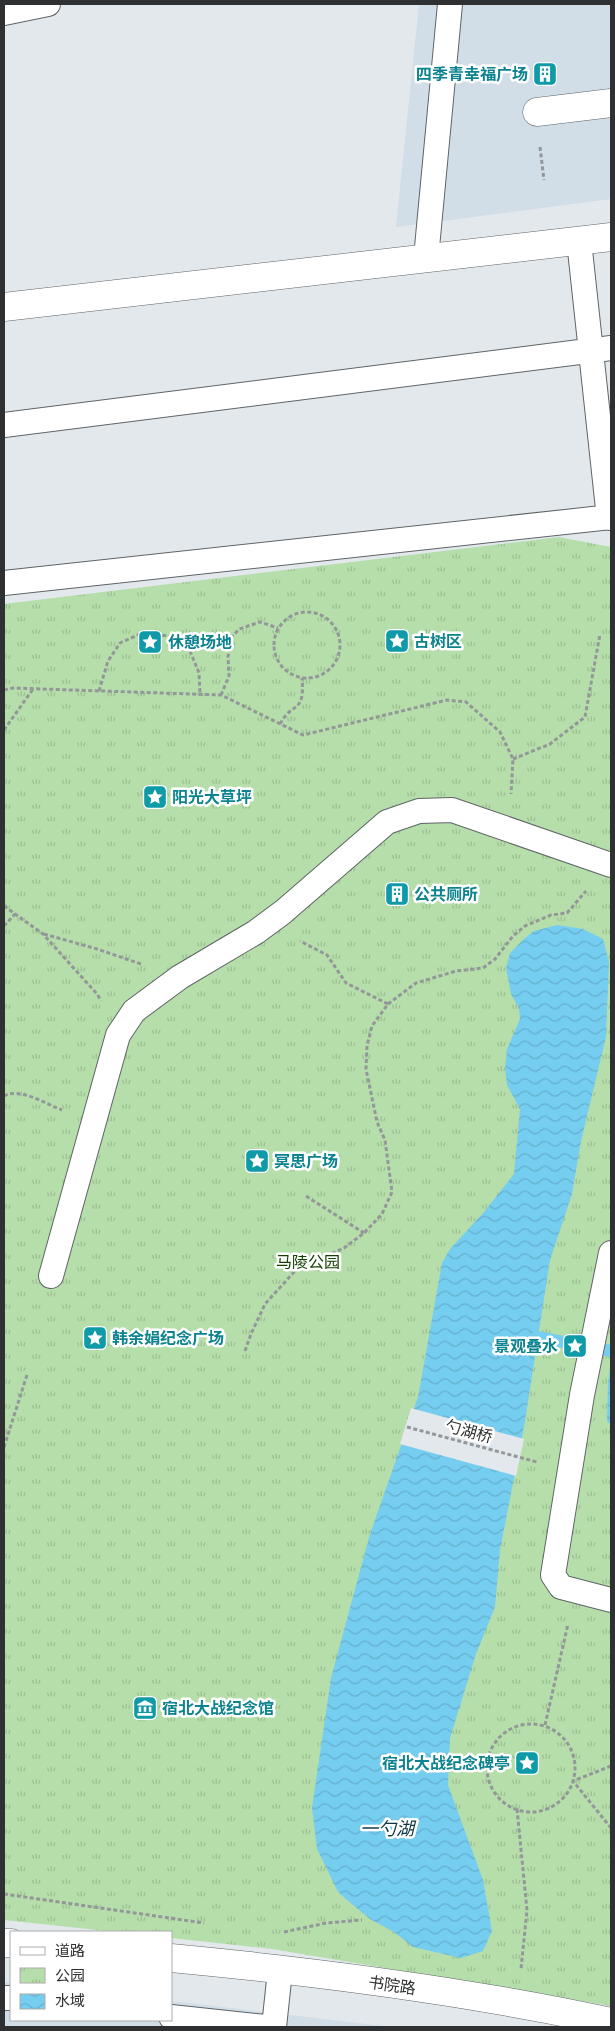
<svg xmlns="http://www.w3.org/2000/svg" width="615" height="2031" font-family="Manrope,'Noto Sans SC',sans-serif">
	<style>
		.built { fill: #d1dde7 }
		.park { fill: url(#park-tufts) }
		.water { fill: url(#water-waves) }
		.pier { fill: #e3e8ec }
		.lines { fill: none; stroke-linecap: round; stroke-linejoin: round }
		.stream { stroke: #75cdf0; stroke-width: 12 }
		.service-casing { stroke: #5f6467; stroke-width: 26 }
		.pedestrian-casing { stroke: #5f6467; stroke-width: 29 }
		.minor-casing { stroke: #5f6467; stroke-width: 29 }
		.tertiary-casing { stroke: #5f6467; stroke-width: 29 }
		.path { stroke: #939799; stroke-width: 3; stroke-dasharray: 4 2.5; stroke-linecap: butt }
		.service { stroke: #fff; stroke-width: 24 }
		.pedestrian { stroke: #fff; stroke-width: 28 }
		.minor { stroke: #fff; stroke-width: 28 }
		.tertiary { stroke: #fff; stroke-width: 28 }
		.labels { text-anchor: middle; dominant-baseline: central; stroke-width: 5; stroke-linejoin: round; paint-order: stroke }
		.culture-label { font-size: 16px; font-weight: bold; fill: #0d838f; stroke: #fff; text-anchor: start }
		.park-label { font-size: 16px; fill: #144101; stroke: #fff }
		.street-label { font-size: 16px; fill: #2e3031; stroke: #fff }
		.water-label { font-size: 18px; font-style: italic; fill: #0c3645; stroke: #fff }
	</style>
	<defs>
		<pattern id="park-tufts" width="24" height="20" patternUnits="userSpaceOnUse" patternTransform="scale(1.25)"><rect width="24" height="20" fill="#b6deaa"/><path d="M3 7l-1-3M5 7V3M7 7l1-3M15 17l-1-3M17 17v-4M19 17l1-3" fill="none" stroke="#9dbf93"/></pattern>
		<pattern id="water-waves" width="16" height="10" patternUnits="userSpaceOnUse" patternTransform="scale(1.25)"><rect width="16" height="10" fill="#75cdf0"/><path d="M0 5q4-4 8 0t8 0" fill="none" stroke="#66b0ce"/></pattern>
	</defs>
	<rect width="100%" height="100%" fill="#e3e8ec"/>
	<path class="built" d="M419,4h192v195l-215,28z
		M4,1982l7,1v37h160v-19l220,26h-387z"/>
	<path class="park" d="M559,537l52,10v1459l-339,-57 -101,-11v-6h-55l-112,-12v-1316z"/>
	<path class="water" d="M557,925l26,4 20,10 6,23 -3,75 -25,104 -9,53 -22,66 -25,161 -25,129 -5,57 -19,47 -26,84 -2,47 35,95 9,51 -9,20 -22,7 -48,-11 -19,-15 -24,-13 -17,-14 -15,-13 -21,-43 -5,-41 19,-130 39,-144 48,-137 24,-134 8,-14 34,-37 30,-38 6,-65 -13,-24 -2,-17 2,-19 13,-30 -1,-11 -8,-14 -5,-26 4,-15 15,-15 9,-7z
		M611,1360v65l-4,-4 1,-38z"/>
	<path class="pier" d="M411,1408l113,31 -8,37 -116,-32z"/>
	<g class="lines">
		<path class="stream" d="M537,1337l74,14"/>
		<defs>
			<path id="service" d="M4,13l44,-9
				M579,241l30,277
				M426,258l24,-254
				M4,425l607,-77
				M4,583l607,-66
				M611,1253l-29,142 -29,180 8,12 50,13
				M51,1276l67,-241 16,-24 46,-34 76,-45 27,-20 104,-90 32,-11 33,-1 159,55
				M4,1998h7
				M171,2017l95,10
				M274,2027l6,-56"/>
			<path id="pedestrian" d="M537,112l74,-9"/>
			<path id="minor" d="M4,1943h7
				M171,1958c148,14 296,33 440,64"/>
			<path id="tertiary" d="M4,307l607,-70"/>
		</defs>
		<use href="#service" class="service-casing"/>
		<use href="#pedestrian" class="pedestrian-casing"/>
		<use href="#minor" class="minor-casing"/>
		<use href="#tertiary" class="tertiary-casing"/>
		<path class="path" d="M540,147l4,33
			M274 645a33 33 0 1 1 66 0a33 33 0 1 1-66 0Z
			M4,690l9,-2 208,7 82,40 144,-35 19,2 34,30 13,27 -2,35
			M99,691l9,-30 12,-18 22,-10 27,3 21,15 9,22 1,21
			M221,695l8,-19 -1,-19 3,-19 8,-9 21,-7 18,6
			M280,724c13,-24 25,-9 22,-46
			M4,730l29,-41
			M513,759l37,-15 35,-27 15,-83
			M4,906l39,28 54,60 4,7
			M4,926l11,-12
			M44,934l53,15 44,15
			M388,1004l28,-21 40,-12 27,-3 12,-9 18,-23 12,-10 26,-11 16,-2 19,-22
			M4,1096c16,-9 42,8 58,14
			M306,1196l58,37
			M245,1351l6,-17 14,-30 30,-33 49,-23 20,-15 18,-19 10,-22 -7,-52 -8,-18 -11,-53 1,-23 5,-20 16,-22 -42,-21 -19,-28 -27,-14
			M407,1427l130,35
			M4,1447l23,-72
			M487 1768a44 44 0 1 1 88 0a44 44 0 1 1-88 0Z
			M545,1725l23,-101
			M611,1766l-38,15 38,47
			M517,1809l10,101 -6,59
			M4,1894l200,29
			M284,1932l42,-9 36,-3"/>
		<use href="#service" class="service"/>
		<use href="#pedestrian" class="pedestrian"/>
		<use href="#minor" class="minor"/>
		<use href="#tertiary" class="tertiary"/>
	</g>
	<defs>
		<symbol id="building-square" viewBox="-11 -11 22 22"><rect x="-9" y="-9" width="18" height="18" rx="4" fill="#0f9aa8" stroke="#fff"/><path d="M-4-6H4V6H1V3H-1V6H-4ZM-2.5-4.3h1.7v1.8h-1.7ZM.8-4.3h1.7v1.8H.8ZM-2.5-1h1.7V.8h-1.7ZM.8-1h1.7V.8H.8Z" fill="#fff"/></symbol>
		<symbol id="sight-square" viewBox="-11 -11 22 22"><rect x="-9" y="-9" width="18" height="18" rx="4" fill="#0f9aa8" stroke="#fff"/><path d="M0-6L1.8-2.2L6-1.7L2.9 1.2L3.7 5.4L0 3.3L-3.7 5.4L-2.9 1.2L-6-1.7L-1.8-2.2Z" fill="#fff"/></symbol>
		<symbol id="museum-square" viewBox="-11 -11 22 22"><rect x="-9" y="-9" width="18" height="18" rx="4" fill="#0f9aa8" stroke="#fff"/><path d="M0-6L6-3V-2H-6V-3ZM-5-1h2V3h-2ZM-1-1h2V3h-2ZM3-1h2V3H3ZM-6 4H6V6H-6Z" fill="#fff"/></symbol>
	</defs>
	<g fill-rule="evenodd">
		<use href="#building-square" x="531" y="60" width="28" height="28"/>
		<use href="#sight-square" x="383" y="627" width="28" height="28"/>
		<use href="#sight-square" x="136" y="628" width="28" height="28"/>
		<use href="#sight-square" x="141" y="783" width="28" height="28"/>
		<use href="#building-square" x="383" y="880" width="28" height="28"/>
		<use href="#sight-square" x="243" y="1147" width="28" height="28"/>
		<use href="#sight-square" x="81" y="1324" width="28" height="28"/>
		<use href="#sight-square" x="561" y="1332" width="28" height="28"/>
		<use href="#museum-square" x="131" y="1694" width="28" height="28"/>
		<use href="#sight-square" x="513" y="1749" width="28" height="28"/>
	</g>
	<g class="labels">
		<g class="culture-label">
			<text x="528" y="74" text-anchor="end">四季青幸福广场</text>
			<text x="414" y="641">古树区</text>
			<text x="168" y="642">休憩场地</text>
			<text x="172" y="797">阳光大草坪</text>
			<text x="414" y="894">公共厕所</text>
			<text x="274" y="1161">冥思广场</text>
			<text x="112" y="1338">韩余娟纪念广场</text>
			<text x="558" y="1346" text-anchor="end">景观叠水</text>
			<text x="162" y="1708">宿北大战纪念馆</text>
			<text x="510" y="1763" text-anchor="end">宿北大战纪念碑亭</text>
		</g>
		<g class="park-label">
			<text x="308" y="1262">马陵公园</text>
		</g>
		<g class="street-label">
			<text transform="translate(469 1431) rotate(15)">勺湖桥</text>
			<text transform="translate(392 1985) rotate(8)">书院路</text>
		</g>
		<g class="water-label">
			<text x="387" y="1828">一勺湖</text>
		</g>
	</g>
	<rect width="615" height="2031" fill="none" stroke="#2e3031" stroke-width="10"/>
	<rect x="10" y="1931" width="162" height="90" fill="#ffffff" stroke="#abacad"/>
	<rect x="20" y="1947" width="25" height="8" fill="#ffffff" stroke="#abacad"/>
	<text x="55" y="1956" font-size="15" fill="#2e3031">道路</text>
	<rect x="20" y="1968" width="25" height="15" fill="url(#park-tufts)" stroke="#abacad"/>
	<text x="55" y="1981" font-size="15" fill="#2e3031">公园</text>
	<rect x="20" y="1994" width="25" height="15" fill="url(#water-waves)" stroke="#abacad"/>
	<text x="55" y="2006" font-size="15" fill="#2e3031">水域</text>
</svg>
